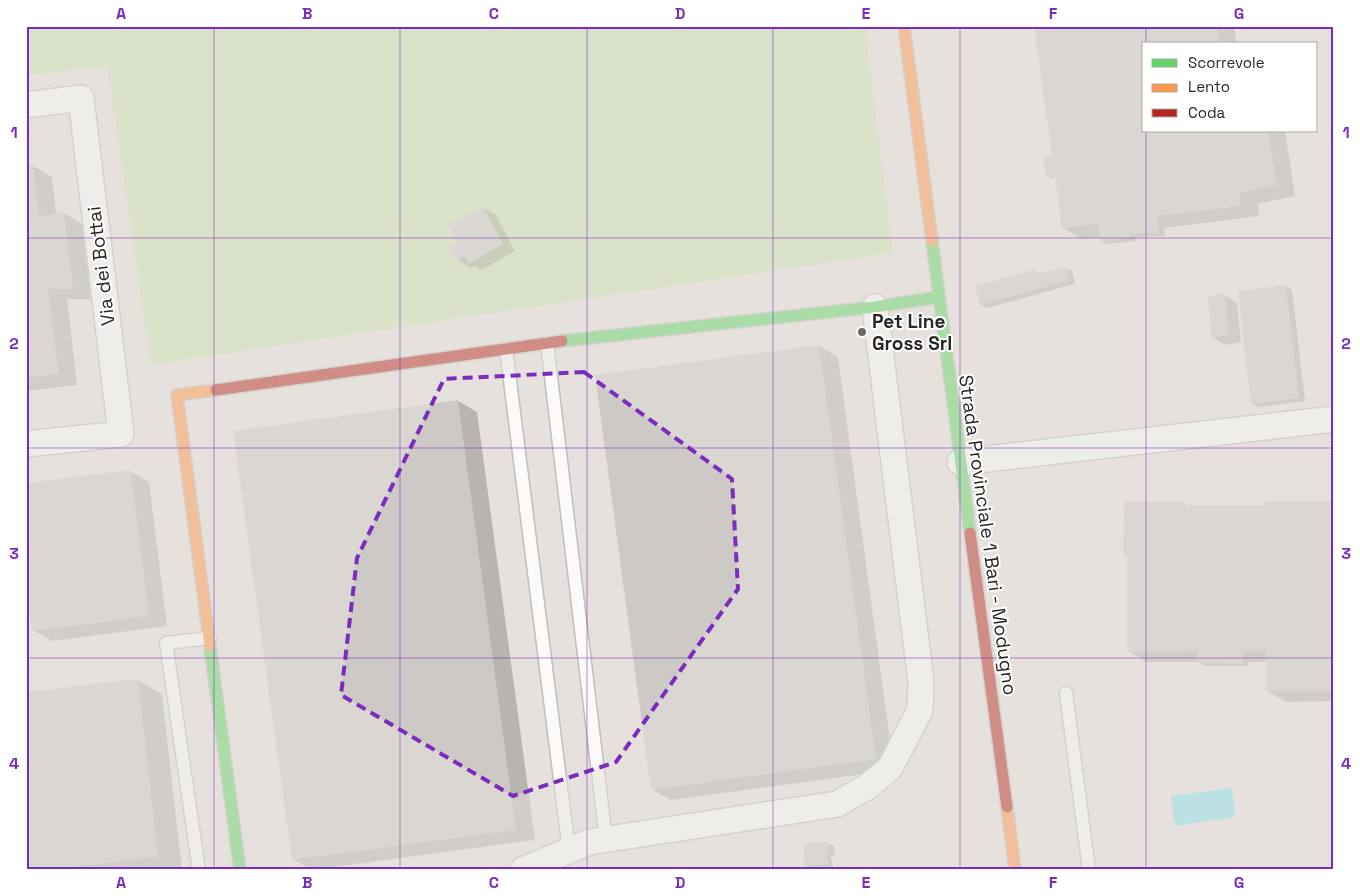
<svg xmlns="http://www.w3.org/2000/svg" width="1360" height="896" font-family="'Space Grotesk',sans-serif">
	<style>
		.green { fill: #cde4b2 }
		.water { fill: #89e1ee }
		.shadow { fill: #0003 }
		.building { fill: #ccc9c6 }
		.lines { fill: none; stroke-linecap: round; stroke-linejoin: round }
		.lane-casing { stroke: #bfbebe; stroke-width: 15 }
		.street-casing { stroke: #bfbebe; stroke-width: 28 }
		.fast-casing { stroke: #bfbebe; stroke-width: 14 }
		.slow-casing { stroke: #bfbebe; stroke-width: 14 }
		.jam-casing { stroke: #bfbebe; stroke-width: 14 }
		.lane { stroke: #fbfafa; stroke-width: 12 }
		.street { stroke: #fbfafa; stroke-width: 25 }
		.fast { stroke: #63d668; stroke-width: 11 }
		.slow { stroke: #ff974d; stroke-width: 11 }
		.jam { stroke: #b3261e; stroke-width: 11 }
		.marked { fill: none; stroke: #7b2cbf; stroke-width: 4; stroke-dasharray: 10 6; stroke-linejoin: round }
		.grid { fill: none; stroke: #7b2cbf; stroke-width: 1; stroke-opacity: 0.55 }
		.poi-dot { fill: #6a6866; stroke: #fff; stroke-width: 2 }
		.labels { text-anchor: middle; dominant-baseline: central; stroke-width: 4; stroke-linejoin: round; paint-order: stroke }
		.street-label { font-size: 19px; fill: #272727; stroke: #fff }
		.poi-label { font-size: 19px; font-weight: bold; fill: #272727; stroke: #fff; text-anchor: start }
		.neatline { fill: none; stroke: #7b2cbf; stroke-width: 2 }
		.grid-label { font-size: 16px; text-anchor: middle; font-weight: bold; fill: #7b2cbf }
	</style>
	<rect width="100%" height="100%" fill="#e6e1dc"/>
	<path class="green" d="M26,26h839l28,227 -742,112 -44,-298 -81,9z"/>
	<path class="water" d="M1232,788l3,29 -60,9 -4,-30z"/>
	<path class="shadow" d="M1035,26h199l3,18h-93v87h141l10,65 -37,8 1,12 -95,12 1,8 -30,1 1,4 -29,3 -6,-3 -1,-4 -18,2 -19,-11 -9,-68h-3l3,19 -7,-3 -2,-17h9z
		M33,166l19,11 4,37 8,-1 18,11 9,75h-24l10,86 -51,6v-224z
		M483,208l13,7 19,36 -33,19 -8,-4 -4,2 -12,-8 1,-16z
		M1066,268l6,3 3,13 -88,24 -6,-3 54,-34 6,3z
		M1286,286l6,4 13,111 -47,6 -6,-4z
		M1224,295l13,8 4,39 -16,3 -13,-8z
		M819,346l19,11 56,413 -223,30 -19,-11z
		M458,401l19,11 58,428 -224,30 -18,-11z
		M130,471l19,11 18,144 -115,15 -19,-11z
		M1334,502v199l-48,1 -19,-11v-29h-18v4h-44l-7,-4h-51l-19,-11 1,-94 -5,-2 59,-52 6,4h77z
		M137,680l25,14 20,176h-156z
		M828,843l6,3 1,9 -4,1 2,11 -21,2 -6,-3z"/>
	<path class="building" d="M1034,26h183l3,18h-76v87h124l9,54 -38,8 1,13 -83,10 2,17 -29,1v4l-30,4 -2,-18 -36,5 -7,-53h-9l-3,-19 9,-1z
		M33,165l6,51 25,-4 9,77h-25l11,85 -33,4v-212z
		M483,207l20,37 -35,20 -4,-8 -7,5 -8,-12 9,-6 -10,-18z
		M1066,267l4,13 -90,25 -5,-19 60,-17 1,5z
		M1286,285l13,113 -48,6 -13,-113z
		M1225,294l4,41 -18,3 -3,-42z
		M819,345l57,414 -225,31 -56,-415z
		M458,400l58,430 -224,30 -59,-429z
		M131,470l18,146 -117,15 -6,-46v-102z
		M1265,501h69v190h-68v-40h-23v13l-46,-1 1,-12 -71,1v-97h-4l1,-53h59l1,3h81z
		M138,679l20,178 -110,13h-22v-178z
		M828,841l1,11 -3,1 2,11 -23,2 -2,-22z"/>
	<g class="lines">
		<defs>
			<path id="lane" d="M547,343l59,497
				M506,349l63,502
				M1066,693l23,177
				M199,870l-33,-227 44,-5"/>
			<path id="street" d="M26,105l55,-7 40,336 -95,10
				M960,462l374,-43
				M523,870l66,-28 248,-38 30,-17 23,-19 30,-58 1,-28 -46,-375"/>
			<path id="fast" d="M932,241l38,292
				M562,341l313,-34 64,-10
				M210,646l30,224"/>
			<path id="slow" d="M904,26l28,215
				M210,646l-33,-251 39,-5
				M1007,807l8,63"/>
			<path id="jam" d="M216,390l346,-49
				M970,533l37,274"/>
		</defs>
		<use href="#lane" class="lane-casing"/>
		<use href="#street" class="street-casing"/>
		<use href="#fast" class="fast-casing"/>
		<use href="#slow" class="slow-casing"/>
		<use href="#jam" class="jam-casing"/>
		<use href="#lane" class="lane"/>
		<use href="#street" class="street"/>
		<use href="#fast" class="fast"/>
		<use href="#slow" class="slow"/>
		<use href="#jam" class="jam"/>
	</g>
	<path d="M0 0H1360V896H0ZM584,372l148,107 6,110 -122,173 -103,34 -172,-101 16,-137 87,-179z" fill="#e6e1dc" fill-opacity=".55" fill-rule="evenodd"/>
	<path class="marked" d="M584,372l148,107 6,110 -122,173 -103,34 -172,-101 16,-137 87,-179z"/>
	<path class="grid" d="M214,26v844M400,26v844M587,26v844M773,26v844M960,26v844M1146,26v18M1146,131v739M26,238h1308M26,448h1308M26,658h1308"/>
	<circle class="poi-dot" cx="862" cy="332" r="5"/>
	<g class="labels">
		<g class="street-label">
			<text transform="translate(101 266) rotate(-97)">Via dei Bottai</text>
			<text transform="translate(988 535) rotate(82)">Strada Provinciale 1 Bari - Modugno</text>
		</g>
		<g class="poi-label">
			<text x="872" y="321">Pet Line<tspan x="872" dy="22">Gross Srl</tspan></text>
		</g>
	</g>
	<rect width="1360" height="896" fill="none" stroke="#ffffff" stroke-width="55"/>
	<rect x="1142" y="42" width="175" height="90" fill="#ffffff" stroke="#a9a9a9"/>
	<rect x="1152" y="59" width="25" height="8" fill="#63d668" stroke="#a9a9a9"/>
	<text x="1188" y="68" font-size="15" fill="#272727">Scorrevole</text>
	<rect x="1152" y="84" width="25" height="8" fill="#ff974d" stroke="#a9a9a9"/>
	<text x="1188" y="92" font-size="15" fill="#272727">Lento</text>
	<rect x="1152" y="109" width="25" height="8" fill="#b3261e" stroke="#a9a9a9"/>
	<text x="1188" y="118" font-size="15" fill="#272727">Coda</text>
	<rect x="28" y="28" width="1304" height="840" class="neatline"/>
	<g class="grid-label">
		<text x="121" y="19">A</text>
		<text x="307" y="19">B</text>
		<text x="494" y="19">C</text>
		<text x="680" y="19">D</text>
		<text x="866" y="19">E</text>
		<text x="1053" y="19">F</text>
		<text x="1239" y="19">G</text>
		<text x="14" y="138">1</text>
		<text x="1346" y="138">1</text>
		<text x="14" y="349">2</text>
		<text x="1346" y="349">2</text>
		<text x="14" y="559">3</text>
		<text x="1346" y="559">3</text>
		<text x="14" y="769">4</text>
		<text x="1346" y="769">4</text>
		<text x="121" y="888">A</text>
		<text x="307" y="888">B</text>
		<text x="494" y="888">C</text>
		<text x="680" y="888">D</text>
		<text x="866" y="888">E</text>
		<text x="1053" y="888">F</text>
		<text x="1239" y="888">G</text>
	</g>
</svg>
